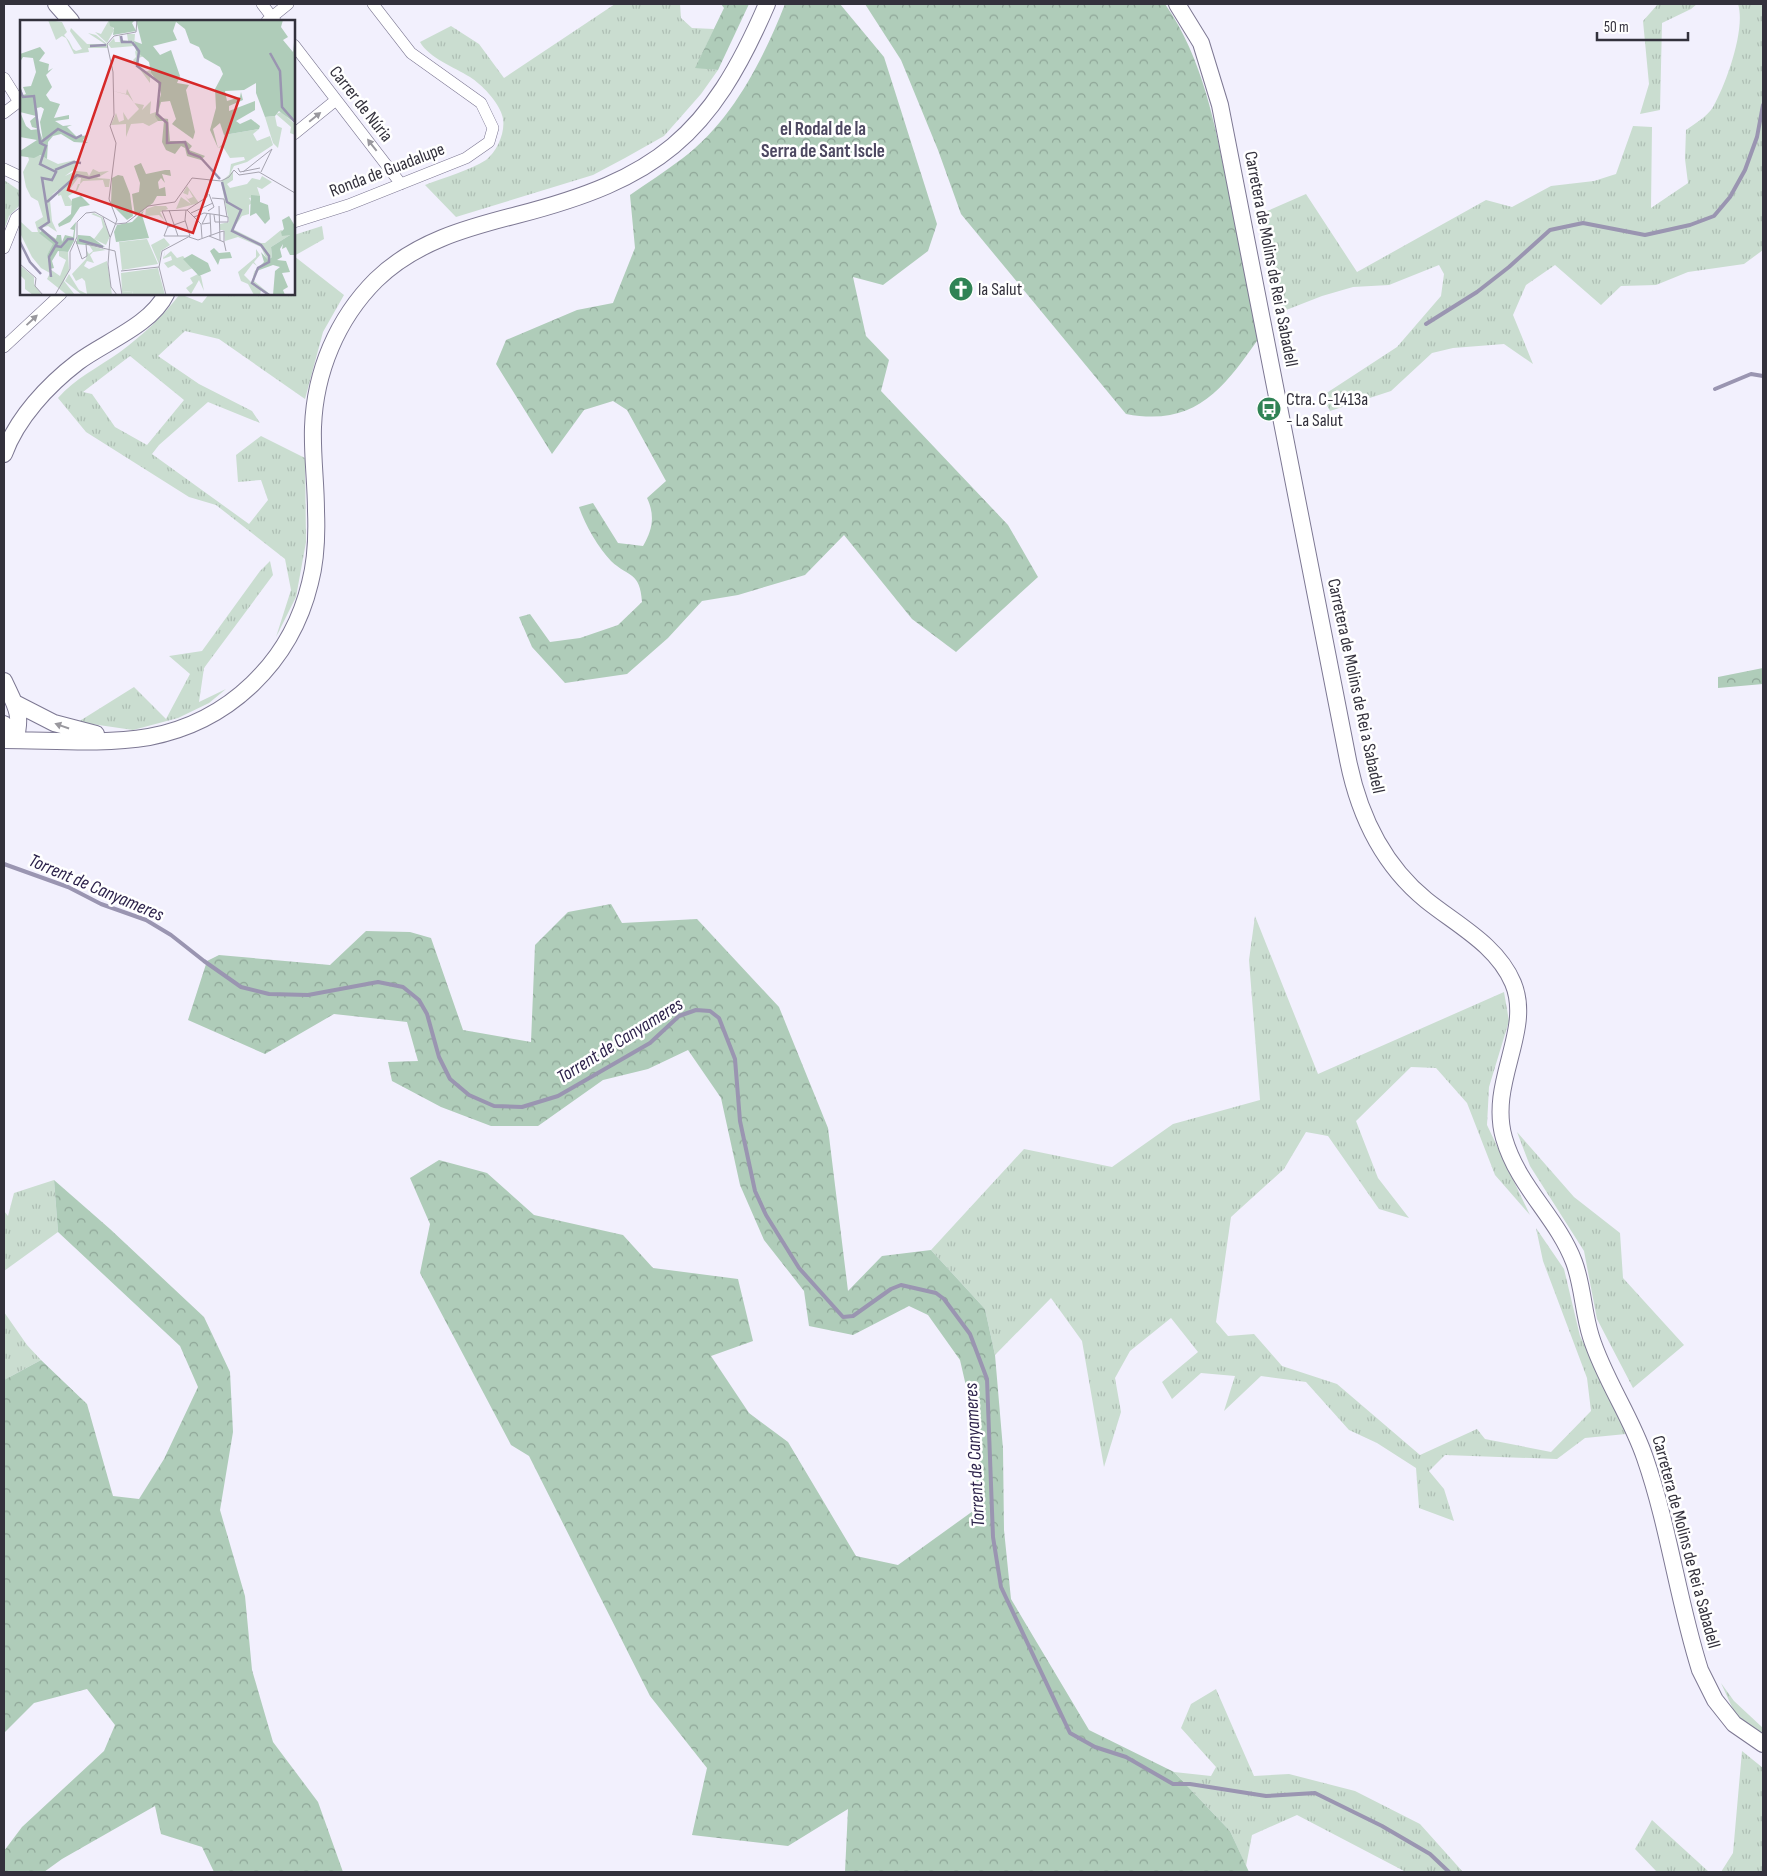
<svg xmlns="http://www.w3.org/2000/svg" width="1767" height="1876" font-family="'Sofia Sans Condensed',sans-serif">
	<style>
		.grass { fill: url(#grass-tufts); fill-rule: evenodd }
		.forest { fill: url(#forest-crowns) }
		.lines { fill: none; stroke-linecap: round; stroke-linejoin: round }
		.stream { stroke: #9a95b1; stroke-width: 4 }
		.street-casing { stroke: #7d7893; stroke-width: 12 }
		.secondary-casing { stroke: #7d7893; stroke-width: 18 }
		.street { stroke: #fff; stroke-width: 11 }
		.secondary { stroke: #fff; stroke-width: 16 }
		.oneway { fill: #99989e }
		.labels { text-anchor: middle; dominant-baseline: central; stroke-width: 5; stroke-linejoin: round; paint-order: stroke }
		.street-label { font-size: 18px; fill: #33313c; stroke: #fff }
		.poi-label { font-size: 18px; fill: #33313c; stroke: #fff; text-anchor: start }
		.neighbourhood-label { font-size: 19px; font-weight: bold; fill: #4d4861; stroke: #fff }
		.water-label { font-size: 19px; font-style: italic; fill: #2d234b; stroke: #fff }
		.inset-river { fill: none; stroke: #9a95b1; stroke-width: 2.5 }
		.inset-road { fill: none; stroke: #a6a4b0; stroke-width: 1 }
		.view { fill: #d62828; fill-opacity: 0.15; stroke: #d62828; stroke-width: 2.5 }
		.inset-edge { fill: none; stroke: #33313c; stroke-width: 2.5 }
	</style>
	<defs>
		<pattern id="grass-tufts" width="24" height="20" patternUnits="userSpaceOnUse" patternTransform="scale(1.25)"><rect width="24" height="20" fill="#caddd0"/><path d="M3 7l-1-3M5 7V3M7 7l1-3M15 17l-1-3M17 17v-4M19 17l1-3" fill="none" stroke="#aebeb4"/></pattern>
		<pattern id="forest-crowns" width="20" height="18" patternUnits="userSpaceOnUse" patternTransform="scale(1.25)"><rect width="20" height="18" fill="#afccb9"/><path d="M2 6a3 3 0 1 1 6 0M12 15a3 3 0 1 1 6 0" fill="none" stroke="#8fa698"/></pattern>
	</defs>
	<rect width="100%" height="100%" fill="#f2f0fd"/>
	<path class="grass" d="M615,4h65l1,14 11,10 22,1 -18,38 22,3 -17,24 -37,42 -39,22 -32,17 -137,42 -31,-32c18,-7 45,-15 61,-25 12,-9 21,-31 16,-45 -4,-14 -21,-31 -32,-38 -16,-10 -41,-19 -50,-35l31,-16 28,18 25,34z
		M1658,4h39l-6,5 -29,14 -2,87 -20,4 9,-30 -6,-63z
		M1738,4h25v246l-19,14 -56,8 -32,13 -35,1 -20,19 -46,-40 -29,20 -13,30 20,49 -29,-20 -51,4 -21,5 -41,38 -61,20 -8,-15 75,-49 44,-51 3,-22 -5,-9 -50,20 -36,2 -31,9 -41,16 -23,-97 48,-21 51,78 129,-72 26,7 39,-21 43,-5 22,-7 17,-48 19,1 -1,81 37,-25 -3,-24 1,-29c8,-6 22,-14 27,-23 13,-23 33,-78 25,-103z
		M4,180l16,11 1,13 -12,12 -5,14z
		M322,226l2,13 -30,17 50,39 -21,37 -18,67 -86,-60 -34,-8 -27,25 41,28 53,27 8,12 -52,-21 -49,43 -7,9 97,70 19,-24 -7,-20 -23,2 -2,-27 25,-19 44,22 1,84 -10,55 -20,40 15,-47 -6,-31 -69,-54 -27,-8 -103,-65 -28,-34c16,-19 41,-31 62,-46 23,-17 43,-36 60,-58l22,9 7,-9h85v-59zM130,356l54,44 -37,45 -32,-18 -23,-33 -9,-2z
		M270,561l3,14 -69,93 -5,34 27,-13 -17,14 -31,15 -45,12 -55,-8 56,-35 32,32 24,-45 -21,-18 33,-5 58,-80z
		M1255,916l63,158 186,-82 5,29 -20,66 -2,38 43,90 -35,-40 -28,-72 -31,-35 -25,-1 -55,54 22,57 31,40 -30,-9 -51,-73 -22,-4 -22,37 -53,48 -15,105 12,14 26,-2 28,32 55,18 83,71 57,-26 8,10 66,13 40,-41 -4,-33 -44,-117 -7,-33 28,41 16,67 42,83 4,15 -41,4 -28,21 -112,-4 -16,16 15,18 10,32 -35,-13 -3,-40 -39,-25 -28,-13 -43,-48 -45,-6 -37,35 11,-35 -34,-3 -29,26 -10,-17 36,-30 -27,-34 -41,33 -15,27 6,34 -17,55 -22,-126 -31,-43 -56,57 -10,-46 -54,-59 93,-101 88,18 61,-43 87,-24 -11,-140z
		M1517,1132l57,65 46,36 3,45 61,67 -51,43 -36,-69 -13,-68 -54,-85z
		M54,1180l4,52 -54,39v-60l4,5 6,-23z
		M4,1312l23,33 14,15 -37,20z
		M1721,1683l13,18 29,27v12l-26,-22z
		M1216,1689l38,87 35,-2 66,17 65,33 43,48h-57l-109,-57 -45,20 -6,31 -16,-35 -56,-59 37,4 5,-9 -35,-39 10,-24z
		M1742,1751l21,17v104h-42l12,-19z
		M1652,1820l57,52h-52l-22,-23z"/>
	<path class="forest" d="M721,4h28l-31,66 -23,-2 29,-60z
		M785,4h55l44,53 53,167 -9,27 -45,34 -30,-8 13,59 23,24 -8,31 127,134 30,52 -82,75 -44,-33 -68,-84 -39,40 -67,20 -36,6 -34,37 -41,36 -62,9 -33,-36 -13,-30 11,-3 20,28 30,-4 38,-13 24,-23c-2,-31 -13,-24 -31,-41 -13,-14 -26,-36 -32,-54l14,-4 25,40 25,3c10,-17 12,-31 4,-48l19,-17 -39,-71 -14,-9 -29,9 -32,44 -56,-90 10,-24 71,-30 36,-7 22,-55 -5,-53c17,-12 36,-24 53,-37 49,-37 80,-98 102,-154z
		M865,4h300c38,54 50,121 63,185 11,50 21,99 31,149 -36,51 -63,89 -133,76l-165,-200 -23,-64 -37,-90z
		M1763,668v16l-45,4v-11z
		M611,904l11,19 75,-4 82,88 49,121 20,163 34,-35 49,-6 54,59 10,46 8,94 1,81 7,69 78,131 85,42 56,59 19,41h-404l3,-63 -60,37 -96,-11 15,-67 -57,-72 -121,-240 -18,-11 -91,-172 10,-49 -20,-46 29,-18 48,13 47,42 89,20 30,33 85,11 15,62 -42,15 38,57 39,29 68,114 42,9 75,-54 4,-23 -6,-80 -11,-48 -32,-45 -19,-9 -56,29 -44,-9 -5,-35 -40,-51 -24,-55 -19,-87 -33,-48 -40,19 -45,11 -65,46h-47l-50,-19 -49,-26 -4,-19 30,-1 -11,-39 -73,-8 -69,40 -77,-34 19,-59 12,-6 111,10 36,-34 44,1 21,6 32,92 68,12 4,-97 33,-33z
		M54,1180l56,49 94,88 26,55 3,60 -13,78 25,86 7,74 21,72 45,60 25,70h-129l-12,-25 -41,-13 -6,-28 -93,53 -18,13h-40v-21l18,-24 82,-76 11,-26 -28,-36 -53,14 -30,30v-353l37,-20 46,44 26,92 26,3 25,-40 34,-72 -18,-41 -122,-114z"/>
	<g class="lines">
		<path class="stream" d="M1426,324l51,-32 32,-25 41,-37 33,-7 62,12 45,-10 24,-9 16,-19 15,-27 12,-33 6,-32
			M1715,389l36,-15 12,2
			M4,864l64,23 33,17 45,16 25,15 33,26 37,26 28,7 39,1 70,-13 25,5 16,13 8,14 12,43 11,22 19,16 25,11 28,1 36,-11 92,-53 29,-27 17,-6 14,1 9,7 16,41 5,62 15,70 11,24 33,53 44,49 10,-1 38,-27 10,-4 35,8 8,6 26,35 17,45 6,158 8,50 69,146 25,14 31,10 47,27h17l76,12 49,-3 67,33 48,28 19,18"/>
		<defs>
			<path id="street" d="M262,4l13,17
				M267,21l21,-17
				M294,45l107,139
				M4,78l15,24
				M4,113l17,-13
				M294,134l42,-34
				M4,169l17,8
				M294,222l54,-17 118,-47 23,-16 4,-14 -12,-25 -70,-50 -38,-49
				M4,248l12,-30 5,-4
				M4,347l57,-53"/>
			<path id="secondary" d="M56,4l15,17
				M1177,4l24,39 19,62 128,655c11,55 34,104 78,140 31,25 71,45 87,83 20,48 -25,99 -9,155 14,49 53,79 70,124 9,24 9,50 17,75 13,42 40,79 54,121 24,69 33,143 55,212l15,30 19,24 29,20
				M4,454c13,-36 44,-69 74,-92 27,-20 73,-37 88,-68
				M4,681c11,24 19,33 11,59
				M15,703l39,20 42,11
				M4,724l11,16
				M4,740c48,0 97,5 145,-3 80,-15 142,-75 161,-154 6,-23 7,-48 6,-72 0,-28 -4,-56 -3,-84 2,-55 24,-108 63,-147 39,-38 90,-52 141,-65 140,-36 193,-78 250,-211"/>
		</defs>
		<use href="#street" class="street-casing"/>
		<use href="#secondary" class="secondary-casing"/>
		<use href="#street" class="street"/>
		<use href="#secondary" class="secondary"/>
	</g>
	<defs><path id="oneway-solid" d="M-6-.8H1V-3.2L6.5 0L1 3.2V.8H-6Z" transform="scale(1.25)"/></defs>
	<g class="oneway">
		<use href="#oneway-solid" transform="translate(315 117) rotate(-39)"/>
		<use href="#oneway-solid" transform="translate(372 145) rotate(-128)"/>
		<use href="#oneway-solid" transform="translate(32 320) rotate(-43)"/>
		<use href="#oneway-solid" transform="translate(62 726) rotate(-161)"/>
	</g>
	<defs>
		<symbol id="church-disc" viewBox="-11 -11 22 22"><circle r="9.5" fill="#308355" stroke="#fff"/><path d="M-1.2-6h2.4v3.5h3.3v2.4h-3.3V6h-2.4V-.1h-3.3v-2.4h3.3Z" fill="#fff"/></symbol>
		<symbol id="bus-disc" viewBox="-11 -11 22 22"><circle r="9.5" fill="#308355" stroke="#fff"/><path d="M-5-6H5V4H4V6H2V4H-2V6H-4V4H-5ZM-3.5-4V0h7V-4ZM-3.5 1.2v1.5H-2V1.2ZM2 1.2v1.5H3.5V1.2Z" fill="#fff"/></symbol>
	</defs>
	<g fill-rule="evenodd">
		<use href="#church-disc" x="947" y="275" width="28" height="28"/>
		<use href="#bus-disc" x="1255" y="395" width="28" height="28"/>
	</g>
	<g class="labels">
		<g class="street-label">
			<text transform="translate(361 104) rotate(52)">Carrer de Núria</text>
			<text transform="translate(387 170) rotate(-21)">Ronda de Guadalupe</text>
			<text transform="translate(1271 259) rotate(79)">Carretera de Molins de Rei a Sabadell</text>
			<text transform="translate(1356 686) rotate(78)">Carretera de Molins de Rei a Sabadell</text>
			<text transform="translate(1686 1542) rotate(75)">Carretera de Molins de Rei a Sabadell</text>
		</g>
		<g class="poi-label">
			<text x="978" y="289">la Salut</text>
			<text x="1286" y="399">Ctra. C-1413a<tspan x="1286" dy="21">- La Salut</tspan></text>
		</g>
		<g class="neighbourhood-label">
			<text x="823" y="129">el Rodal de la<tspan x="823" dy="22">Serra de Sant Iscle</tspan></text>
		</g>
		<g class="water-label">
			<text transform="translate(96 888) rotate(23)">Torrent de Canyameres</text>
			<text transform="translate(620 1041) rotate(-32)">Torrent de Canyameres</text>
			<text transform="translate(975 1455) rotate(-93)">Torrent de Canyameres</text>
		</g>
	</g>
	<g transform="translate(20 20)">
		<rect width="275" height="275" fill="#f2f0fd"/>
		<path d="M28,0l14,2 5,10 -3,3 5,6 4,8 3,2 6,-2 -12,-18 1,-3 16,16h18l-17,-11 8,2 11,9 1,4h-20l1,4 -15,2 -8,-16 -4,-2 -6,4zM89,0l5,10 -7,13 -12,-11 6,2zM107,14h8l-1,12 -23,2 -3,-4 6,-6 1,4h5l-1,-7 4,5 5,1zM115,31l10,5 -7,2v6l7,8 5,-2 3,8 -3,-1v6l-17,-23 3,-3zM107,69l7,14 10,2 -2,5 9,-9 -1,13 6,-2 2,9 -9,5 -6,-3 -12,1 -5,13v-13l-15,1 5,-12 3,9 5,-2 -1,-8 5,8 11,-11 -11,-14 -15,-4 13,3zM261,92l14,12v11l-5,-2 1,-6 -15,-13zM255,96l2,10 5,2 -4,20 -5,-5 -8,-26zM239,109l-6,5 4,7 13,-5 3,9 -26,17 -13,4 -5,10 2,-12 14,-4 -1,-3 -14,1 -7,-11 -5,1 7,-6 -1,-7zM19,135l19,9 17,-4 1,8 -11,8 11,-5 11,1 2,4 4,-7 6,3 10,-1 -12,7 13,1 -1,8h-4l-2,-7 -20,1 -3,3 1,-6h-3l-8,11v3l6,-2 2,-6h2l-3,7 -9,5 6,8 -4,2h-5l-4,-11 -3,1v-6l-5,4 -3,6 2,21 5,11 -9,-6 -7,2 -1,5 14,11 -7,11 3,14 10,7 6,-16 -7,-4v-5l9,1 1,18 -5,11 11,14h-8l-20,-16 3,-6 -9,-5 -9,-11 -12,-24 1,-11 11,10h6l-3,-10 8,-5 -5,-16 -7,-4 -5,-10 -3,-15 6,-12 -1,-4zM213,151v9l-6,4 3,4 17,-4 5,-6 8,2 2,-4 10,6 -10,7 -5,-2 3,9 -11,2 3,5 -3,2v9l-7,2 -9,13 28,14h4l16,-13 9,5 -19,12 1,10 -5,3 -6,-13 -23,-10 -13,4 -1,-11h-4v-6l9,-2 -8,-40zM167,166l12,17 -23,6 5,-12 10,7 -6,-8 3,3 5,-2 -4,-7 -1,5 -5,-2zM135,186h11l2,3 -8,3 4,8 -5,-5 -14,1 1,-7zM74,193l8,4 8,19 -4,9 -12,-6 9,-12 -2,-9 -10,-4zM144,218l6,7 -9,6 -2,13 -8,-19zM69,225l17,5 -13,2 -3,3 4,8 -7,-2 -3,5 5,3 18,-8 5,34h-30l-17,-14 4,-7 10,16 8,4 -2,-13 -3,-3 -6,3 -4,-7 14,-15 1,-8 2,3 4,-3zM236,229l4,6 -6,7 3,4 -4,-3 -9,12 8,8 2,-11 2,1 -2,8 17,14 -10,-5 -1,5h-6l-6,-11 -7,-3 -3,-9 18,-15zM145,230l-1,7 7,-6 6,7 6,-2 10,12 -10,4 -9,-7 -6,3 -4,-5 8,-3 -1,-4 -8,3zM1,246l13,11v7l8,11h-9l-8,-6v-9l-5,-5zM138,249l7,26h-42l-1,-3 10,-1 1,3zM178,254l3,2 3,15 -5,-11 -8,14 -5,-6 7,-5 -3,-5z" fill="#caddd0"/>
		<path d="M89,0h26l-3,3 4,8 -23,4 1,-7 -4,-2zM116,0h147l-2,7 7,10 -5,3 10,12 2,-20v91l-16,-12 -4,5 -10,1 -9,-24v-10l-12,7 -19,1 2,10 13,-4 1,-5 2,8 -14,6v5l26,-10v9l-19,11 4,3 11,-5 9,7 -1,3 -35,6 -4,-12 -7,6 5,19 -8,-18 6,-22 -1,-19 8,-15 -3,-7 -16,-9 -5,-11 -9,-4 -5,-14 -9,-7 -3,9 4,9 -24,6 7,9 11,-5 9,26 -3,7 12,2 -3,5 9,42 -2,7 -21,-15 4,-5 -6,-18 -9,1 -3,11 3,5 7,1 2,22h16l6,5 -3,4 16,6 -4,4 -14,-4 -2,-8 -4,-2 -6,8 -9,-4 -4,-8 2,-21h-6l-3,-5 6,-22 -3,-11 -7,-10 -2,-11 -13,-11 -2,-10 8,3zM20,27l5,6 -6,8 10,3 -1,7 5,-3 -7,7 6,12 -6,8 4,6 10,3 -6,14 15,-3v4l-14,2 8,5 9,-1 -5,2 10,10 11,-2 -5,5 5,3 -14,-1 -13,-8 -8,2 -5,6 -1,17 -7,-4 -6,3 -14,-2v-5l17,-11 -17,-3v-52l3,10 3,-1 -3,-7 8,-1 5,-14 -3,-14 -10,-1 -3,5v-8zM21,87l3,2 -4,13 3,19 -4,-12 -8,1 -5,-4 -6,-14 16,4 -6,5 2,6 7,2 -2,-21zM121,143l5,11 19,-4h5l1,6 -9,-2 3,9 -4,-5 -3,4 1,7 6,-2 1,9h-9l-4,7 -18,13 -3,-22 7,-2 1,-9 -6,-17zM98,155l5,1 7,18 3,22 -6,4 -16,-16 1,-26zM231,175l9,1v6l8,3 2,14 -5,5 -9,-11 -6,3zM61,176l9,9 -10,2 -10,15 -11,5 -1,-3 13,-10 1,-15zM124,190l-2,5 7,23 -33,4 -2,-10 3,-7 15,-3zM269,196l6,10v29h-5l-4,-8 -4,2 1,-5 -3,5 2,8 -5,3 9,1 4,11 -8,1 6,14 -5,3 2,5h-12l2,-24 5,-4 -7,-2 -19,7 10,-10 -3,-10 7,8 4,-3 -1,-10 19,-12 -8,1 -1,-4 3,-3 -2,-9zM56,202l-2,19 -6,11 -10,-1 -6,10 2,7 -4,1 -3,-14 6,-11 -14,-11 4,-3 13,9 1,-4h4l1,7 3,-7 8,2 1,-7 -4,-1zM58,215l12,1 15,11 -29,-3zM194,228l5,5 11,-1 2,6 -12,1 -2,6 -8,-14zM172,234l16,9 3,8 -12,5 -16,-17z" fill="#afccb9" fill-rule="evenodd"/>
		<path d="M127,219l11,25 -36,6 -3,-28zM138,248l3,23 -28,3 -1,-3 -10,1 -1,-19z" fill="#caddd0"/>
		<path class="inset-river" d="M101,16l1,6h10M112,22l7,9 -2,15 23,17 -3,31 10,9v20l18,-1 4,11 11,4 20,22M70,26l16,-1M250,33l10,18 2,36 13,15M0,70l3,7 11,-1 6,47 6,3 -6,18 16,8 -4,8 -10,-2 7,44 -9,6 17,15 -8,14 2,20M20,123l18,-14 18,9 6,-3M35,150l19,-8 7,1M202,162l5,20 14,8 -9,21 29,14 8,11v6l-11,6 -6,15 17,12M27,182l30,-27 12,3 11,-3M59,220l24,7M0,222l10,20 11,12M36,226l5,1 7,-8h6"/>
		<path class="inset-road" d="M218,148l2,4 20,-4M223,152l29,-23 -11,23M192,178l12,1 3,18M199,186l1,34M149,190l9,26M166,190l-1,10 5,16M167,190l-25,1 6,15 -4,10h26M167,190l20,-13 3,-17M167,190l14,14 1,14M188,191l6,-4 -5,-13M171,193l22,-10M187,194l-5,10 8,-1M190,194l1,21M83,197l7,20M174,197l10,-4 15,2 9,2v5h-13l-1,-7M148,207l17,-6M200,212l4,-1v11M189,216l15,6 2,9M169,217l9,3 22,-8M90,218l-2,26 3,23 6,8M90,218l7,-18 -8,-21 7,-56 -6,-17 4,-11 -1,-43 -6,-28 7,-8 22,-4 1,-12M56,221l6,18 5,-3 -1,-12 29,7 7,44M0,244l16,14 -1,8 8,9M139,247l3,-16 28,-15M139,247l7,28M101,251l38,-4M35,275l15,-26v-17l7,-15v-15l9,-9 9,-1 21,12 10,-1 22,-17 27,-4 17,-24 29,3 8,-4 5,-7 5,5 20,-3 36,21"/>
		<path class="view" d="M94,36l125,43 -46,134 -125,-43z"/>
		<rect width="275" height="275" class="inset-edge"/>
	</g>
	<rect width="1767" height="1876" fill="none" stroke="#33313c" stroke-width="10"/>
	<path d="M1597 32v8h91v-8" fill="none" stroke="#33313c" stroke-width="2.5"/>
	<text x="1604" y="32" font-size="15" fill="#33313c" stroke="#ffffff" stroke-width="4" paint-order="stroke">50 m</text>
</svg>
